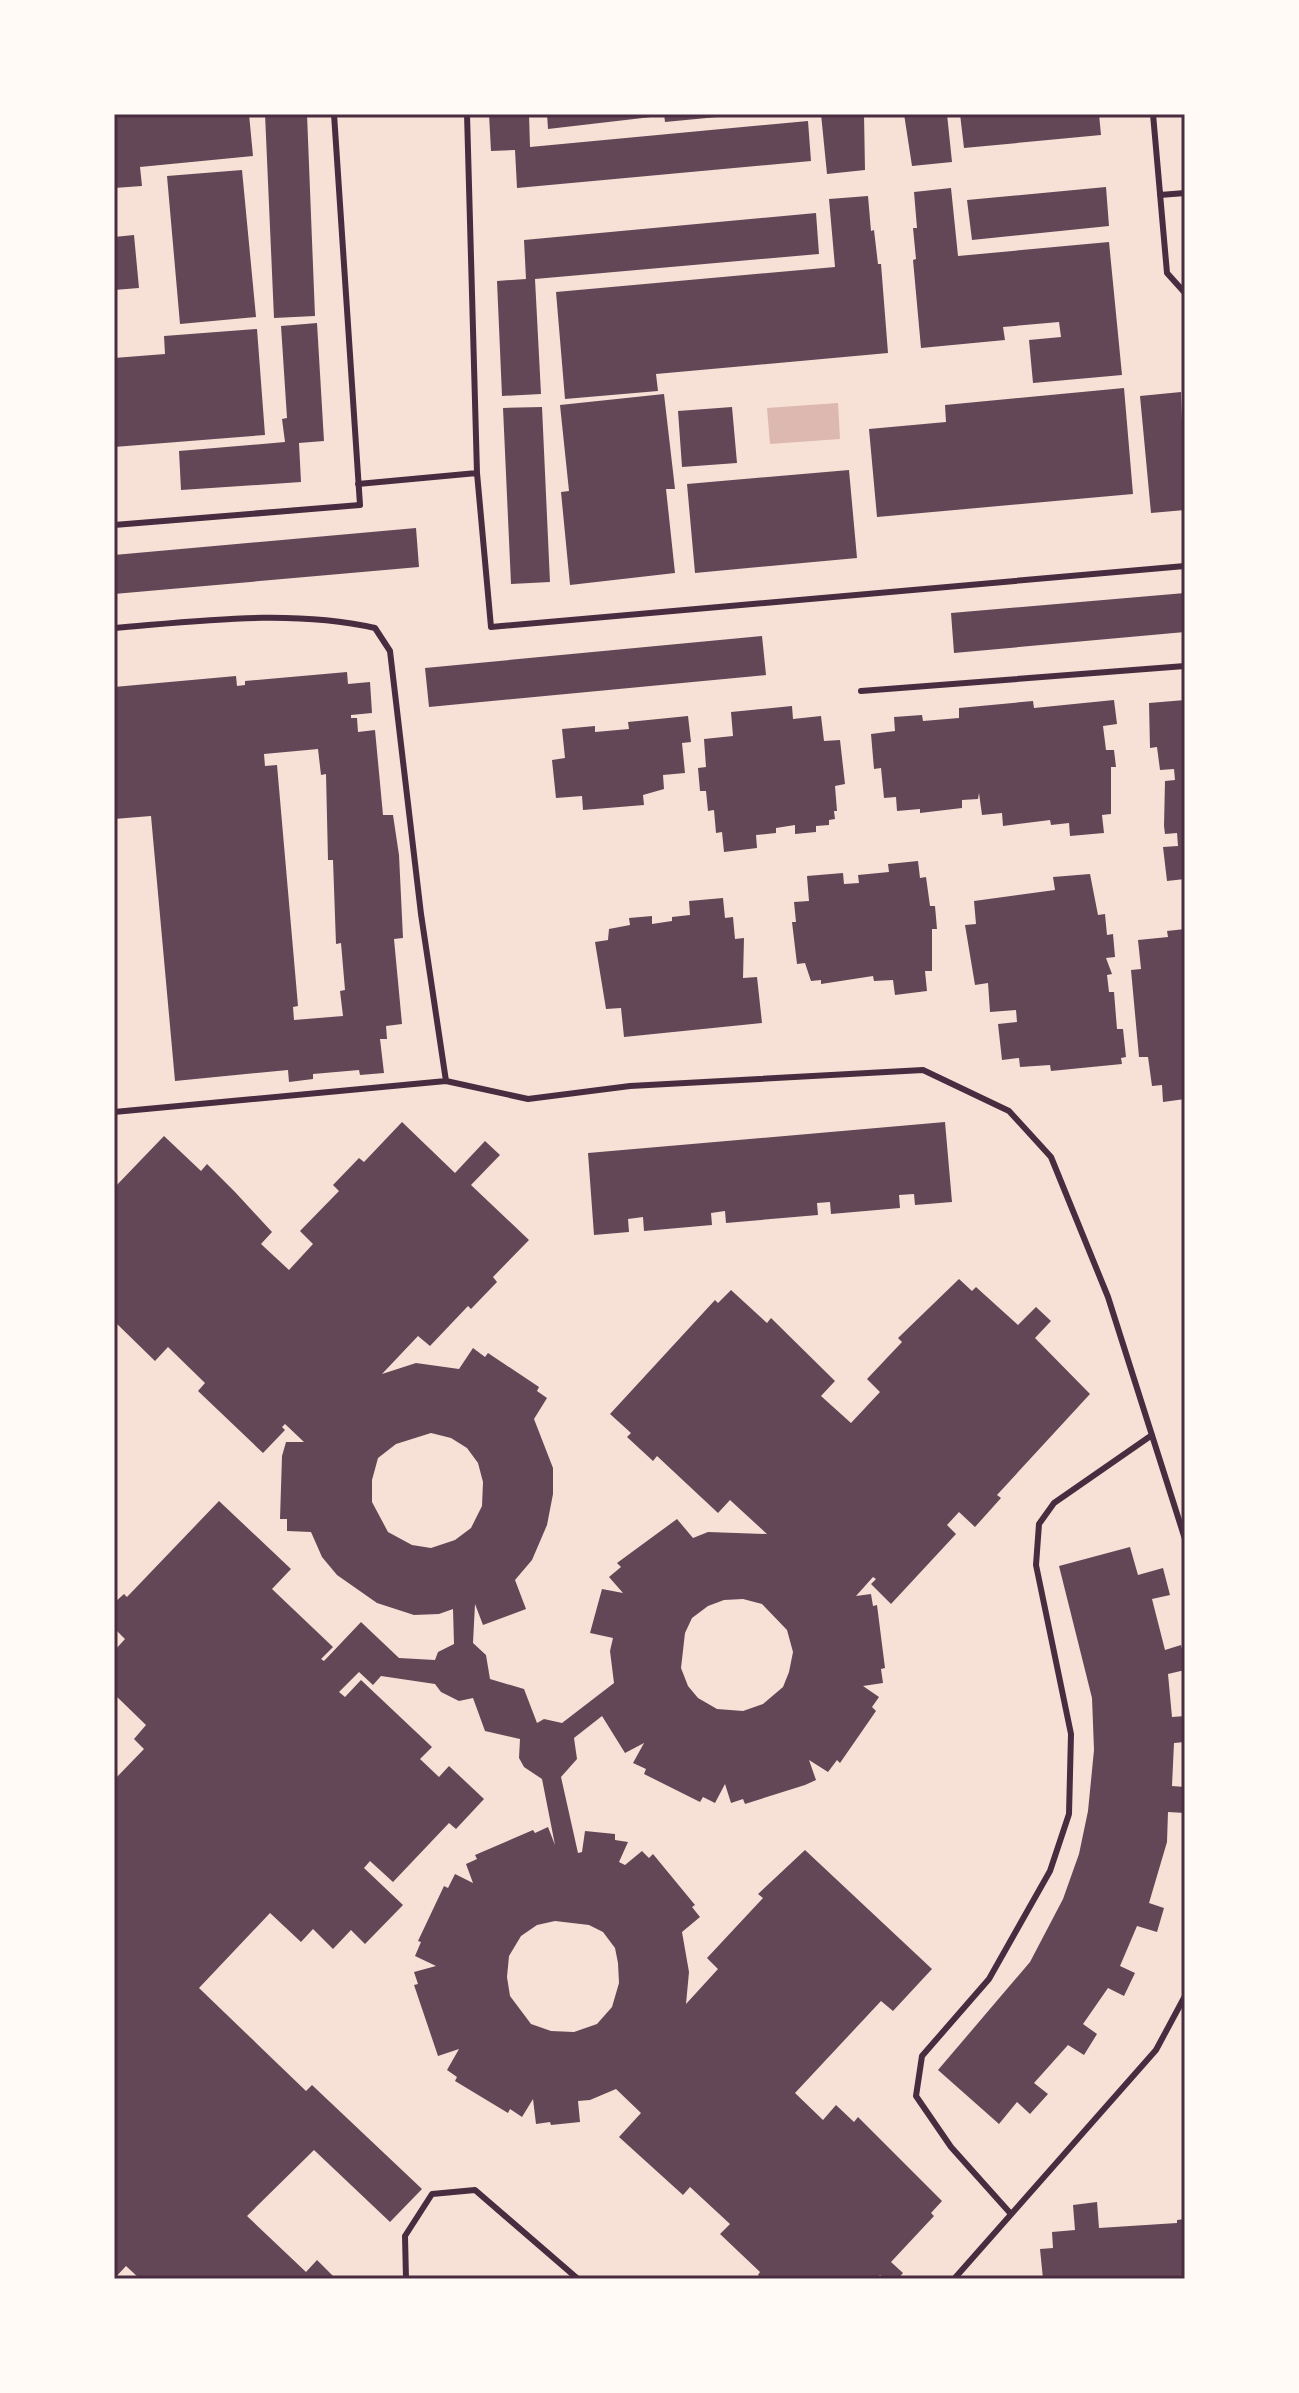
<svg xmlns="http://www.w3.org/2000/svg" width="1299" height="2393" font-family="Ubuntu,sans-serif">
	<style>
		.water { fill: #dcb8b0 }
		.building { fill: #644757; fill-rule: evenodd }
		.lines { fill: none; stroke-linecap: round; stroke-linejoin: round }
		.service { stroke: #4a2c40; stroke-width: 6 }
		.neatline { fill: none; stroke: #4a2c40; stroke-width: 3 }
	</style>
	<rect width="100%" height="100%" fill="#f7e1d7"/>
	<path class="water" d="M838,403l2,36 -70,5 -3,-36z"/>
	<path class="building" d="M114,114h135l4,42 -113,11 2,19 -28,2z
		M265,114h42l8,202 -41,2z
		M489,114h40l1,33 278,-26 3,40 -294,27 -2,-38 -24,1z
		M547,114h112l1,2 -112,13z
		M664,114h64v2l-63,6z
		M821,114h43l1,56 -38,4z
		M904,114h43l5,48 -40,4z
		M960,114h139l2,21 -137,13z
		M242,170l14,147 -76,7 -13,-148z
		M1106,187l3,39 -137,14 -5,-40z
		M951,188l7,68 151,-14 13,133 -89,8 -4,-43 32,-3 -2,-15 -56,5 2,13 -84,8 -8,-88 3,-1 -3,-31h4l-3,-36z
		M868,196l3,35 3,-1 4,34h3l7,89 -232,21 2,17 -93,8 -9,-107 279,-25 -6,-68z
		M816,213l3,41 -284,25 6,115 -39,2 -5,-115 29,-2 -2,-39z
		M134,235l5,53 -25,2v-53z
		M317,323l7,118 -25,2 2,39 -120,8 -2,-39 106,-9 -3,-23 5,-1 -6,-92z
		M257,329l8,106 -151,12v-89l51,-4 -1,-18z
		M1124,388l9,106 -256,23 -8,-88 77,-7 -1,-17z
		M1181,392l4,118 -34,3 -11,-117z
		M664,394l11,95h-9l9,84 -105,12 -9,-93 8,-1 -9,-86z
		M542,407l8,175 -39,2 -8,-176z
		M732,407l5,56 -55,4 -4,-56z
		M849,470l8,88 -162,15 -8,-89z
		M416,528l3,39 -305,27v-39z
		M1185,593v39l-231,21 -3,-40z
		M762,636l4,39 -337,32 -4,-39z
		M347,672l1,12 22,-2 2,31 -21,2v3h6l1,14 17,-2 8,85h10l6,40 4,83 -9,1 8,85 -16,2 1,13h-7l4,34 -24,2 -1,-5 -46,4v5l-24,3 -1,-12 -113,11 -24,-265 -37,3v-132l122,-11 1,10 8,-1v-4zM318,749l3,26 5,-1 2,86h5l3,84 5,-1 4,47 -5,1 3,25 -49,4 -1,-13 5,-1 -21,-241 -12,1 -1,-12z
		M1114,700l3,24 -14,2 3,24h8l2,17h-5v47l-9,1 2,18 -34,3 -1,-13 -18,2 -1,-5 -47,6 -1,-13 -20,2 -3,-22 -1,6 -16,1v8l-42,5v-4l-23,2 -1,-14 -12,1 -3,-30 -7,1 -3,-35 24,-3 -1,-14 28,-2 1,6 36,-3v-10l74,-7 1,7z
		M1185,700v179l-18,2 -4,-34 15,-1 -1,-13 -12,1 -1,-8 1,-45 10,-1 -1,-11 -14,1 -3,-23 -7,1 -1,-45z
		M792,706l1,13 28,-3 3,25 16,-1 5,44 -10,2 2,25h-3l1,8 -6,1v5l-13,1v6l-21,2v-9l-19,3v5l-20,2 1,13 -33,4 -2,-20 -6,1 -2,-23 -6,1 -2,-20h-6l-2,-23 8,-1 -2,-28 29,-3 -2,-24z
		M688,716l3,26 -9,1 3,30 -22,2 1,14 -21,6 1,10 -61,5 -1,-14 -26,2 -4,-38 13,-2 -3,-29 33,-3v6l34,-3 -1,-7z
		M918,861l2,17 6,-1 4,29h5l2,23h-5v42h-7l2,20 -32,4 -2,-15 -19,1 -1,-5 -52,8v-4l-10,1 -6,-18 -8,1 -5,-42h4l-2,-20 15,-1 -2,-25 36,-3 1,11 15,-1 -1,-8 31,-3 -1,-8z
		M1090,874l8,41 7,-1 2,21 6,-1 2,23 -9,1 6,16 -5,1 2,17h5l3,37h6l3,28 -5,1 1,6 -71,7 -1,-6 -30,2 -1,-9 -17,2 -4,-36 19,-2 -1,-12 -26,2 -2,-29 -13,2 -10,-60 11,-1 -2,-23 81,-11 -2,-13z
		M723,898l2,20 8,-1 2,22 9,-1 -1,40 14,-1 5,46 -138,14 -3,-29 -15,1 -11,-67 13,-2 1,-11 21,-4 -1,-7 23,-2v8l20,-3v-4l18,-2 -1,-14z
		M1185,929v170l-22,3 -1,-17 -10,1 -4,-29h-9l-8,-87 10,-1 -3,-29 30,-3 -1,-6z
		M402,1122l53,51 30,-32 15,14 -29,30 58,55 -36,37 4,5 -26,27 -3,-3 -38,40 -12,-10 -36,38 34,-11 43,6 14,-21 12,9 3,-4 51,34 -2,4 10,7 -13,21 19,49v26l-6,31 -15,35 -17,20 11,29 -43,16 -8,-21 -2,39 13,12 4,24 34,10 13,34 7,-4 18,4 52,-40 -4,-32 3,-13 -23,-5 12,-44 21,4 -14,-16 12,-10 -4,-4 60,-44 16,19 15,-6 59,2 -37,-34 -12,13 -61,-57 -4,5 -26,-24 4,-4 -21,-19 105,-114 3,3 13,-13 36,33 4,-5 64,63 -14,15 30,27 29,-31 -13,-13 35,-37 -4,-4 61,-59 13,12 4,-4 42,38 18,-18 15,14 -16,17 55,56 -93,101 4,3 -26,29 -16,-15 -12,13 9,9 -65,70 -20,-20 5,-5 -3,-2 -17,19 15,-2 2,12 4,-1 8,63 -4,1 2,14 -20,3 16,11 -7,10 4,4 -36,52 -3,-3 -9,12 -19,-12 7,20 -11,5 -60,19 -2,-5 -12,4 -6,-19 -10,19 -12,-6 -3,5 -56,-28 2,-5 -13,-6 11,-20 -19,10 -23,-37 -28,22 3,21 -16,18 17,76 4,-1 3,-21 30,3v6l13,2 -9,20 6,3 17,-14 7,7 4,-4 42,51 -3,2 8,10 -18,15 7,40 -3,32 32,-35 -11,-11 56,-60 -5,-4 47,-44 127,119 -39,42 -12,-10 -86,92 28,27 13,-15 18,17 4,-5 84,84 -11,12 3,3 -43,46 12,11 -5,6h-13l-5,-4 -4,4h-114l-4,-4 2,-3 -40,-38 10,-10 -40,-37 -7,8 -64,-58 22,-24 -25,-24 -26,11 -12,1 2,21 -29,3 -1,-3 -14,2 -3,-25 -11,18 -12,-8 -2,4 -53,-32 2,-4 -10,-7 12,-21 -21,7 -24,-71 4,-1 -4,-12 22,-6 -21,-10 6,-14 -3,-1 26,-55 4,2 7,-14 18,9 -7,-19 11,-5 -2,-4 58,-25 2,3 13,-6 7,18 -13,-66 -18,-12 -5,-9 1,-19 -35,-8 -12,-33 -14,3 -18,-9 -6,-8 -54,-8 -8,9 -14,-13 -20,20 6,5 16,-17 71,67 -12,12 19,18 10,-11 35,33 -28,30 -7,-6 -56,59 -23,-21 -6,7 39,37 -38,39 -14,-14 -18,19 -20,-20 -12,13 -31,-29 -71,75 107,103 6,-6 110,104 -32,33 -76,-72 -67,66 59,56 11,-12 19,19h-196l-14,-13 -12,13v-499l30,-31 -10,-10 12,-14 -32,-31v-43l11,-12 -11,-11v-25l10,-9 3,3 92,-96 72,68 -19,20 61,58 -12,12 3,2 37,-39 38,36 36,2 3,-8 16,-8 -1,-35 -14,5 -25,1 -37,-12 -40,-28 -15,-18 -11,-25 -24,-1v-12h-7l2,-63 4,-14h18l-19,-18 -3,3 3,3 -22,23 -65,-62 7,-8 -37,-36 -13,14 -41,-40v-133l50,-52 37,35 6,-7 28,28 37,40 -11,12 28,26 24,-26 -13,-13 39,-40 -6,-6 26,-27 5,4zM431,1433l20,5 16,10 11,15 5,19 -1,24 -11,22 -16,12 -24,8 -19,-3 -24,-13 -16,-30v-22l6,-22 18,-14zM743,1599l19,5 25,26 6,22 -4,20 -6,15 -20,17 -20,7 -26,-2 -19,-11 -10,-12 -7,-18 4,-35 7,-15 16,-12 16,-6zM555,1921l34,4 14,7 12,16 3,15 1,20 -7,24 -15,17 -23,8 -23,-1 -20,-7 -21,-28 -3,-19 2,-21 12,-20 16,-11z
		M945,1122l7,80 -37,3 -1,-11 -15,1 1,13 -69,6 -1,-12 -13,1 1,12 -92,8 -1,-12 -14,2 1,12 -68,6 -1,-14 -15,2 1,13 -35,3 -6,-82z
		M1130,1547l8,28 25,-7 7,27 -18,4 13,51 16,-5 4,17v8l-17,4 4,43 13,-1v26l-11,1 -2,43 13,1v26l-17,-1 -1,30 -18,61 15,5 -7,24 -20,-6 -17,40 15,7 -11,23 -16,-8 -25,36 14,10 -13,21 -16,-10 -34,38 14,11 -18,20 -13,-12 -18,22 -61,-54 92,-108 33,-63 16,-45 9,-43 6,-61 -2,-52 -33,-132z
		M1097,2202l2,26 78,-5v-3l8,-1v60h-142l-3,-30 13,-1 -1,-16 23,-2 -2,-25z"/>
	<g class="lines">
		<path class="service" d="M467,114l10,359 14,154 694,-61
			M1153,114l14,159 18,20
			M1160,195l25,-2
			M358,484l119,-11
			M114,525l246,-20 -26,-391
			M114,628c86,-7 176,-19 261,0l15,23 31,263 25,167
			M861,691l324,-25
			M114,1112l332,-31 82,18 102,-13 293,-16 86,41 42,46 57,140 77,242
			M1011,2214l-60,-67 -35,-51 6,-40 67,-77 61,-108 19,-57 2,-80 -35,-169 3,-41 15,-21 98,-68
			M406,2279l-1,-43 27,-42 43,-4 103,89
			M954,2279l202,-229 29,-54"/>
	</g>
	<rect width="1299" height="2393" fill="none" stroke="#fffaf5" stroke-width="232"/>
	<rect x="116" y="116" width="1067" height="2161" class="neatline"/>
</svg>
